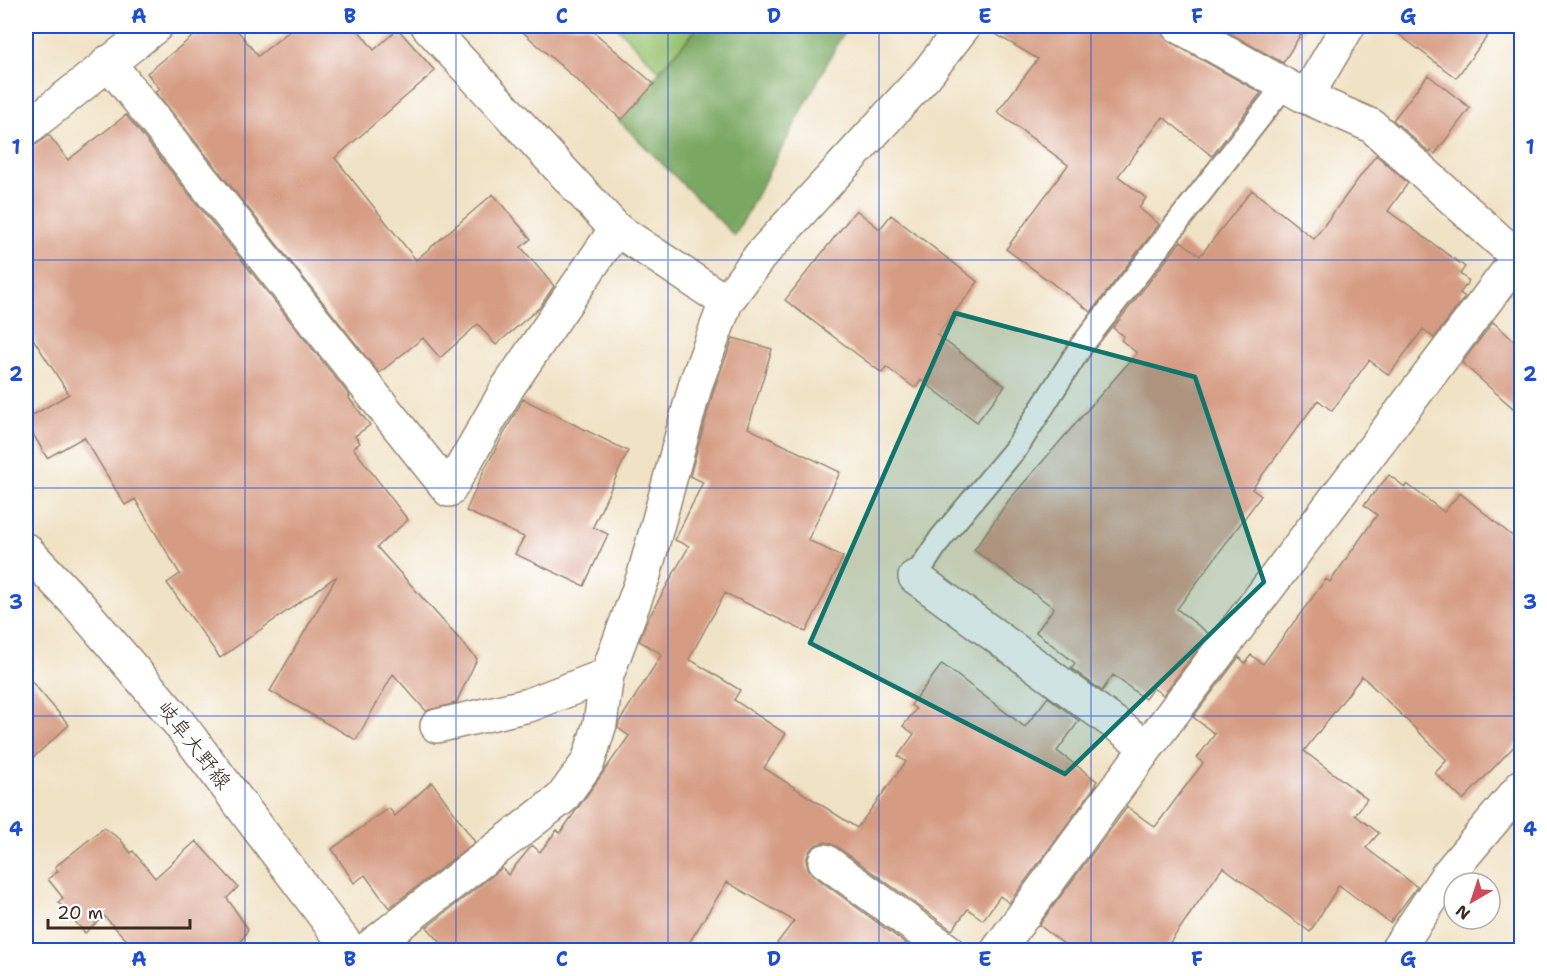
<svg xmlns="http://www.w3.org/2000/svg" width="1547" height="976" font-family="'Shantell Sans','Klee One',sans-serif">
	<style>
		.green { fill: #98c26f; stroke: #6a7646; stroke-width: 1.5 }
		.forest { fill: #7aa862; stroke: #5a6940; stroke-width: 1.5 }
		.building { fill: #d69c83 }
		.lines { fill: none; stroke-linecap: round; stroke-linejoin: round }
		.lane-casing { stroke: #968672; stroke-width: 26 }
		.street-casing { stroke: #968672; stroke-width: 36 }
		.primary-casing { stroke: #968672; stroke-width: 36 }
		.lane { stroke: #fff; stroke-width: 22 }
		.street { stroke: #fff; stroke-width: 33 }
		.primary { stroke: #fff; stroke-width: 33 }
		.marked { fill: #0f766e; fill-opacity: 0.2; stroke: #0f766e; stroke-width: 4.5; stroke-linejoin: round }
		.grid { fill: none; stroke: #1d4ed8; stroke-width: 1.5; stroke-opacity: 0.55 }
		.labels { text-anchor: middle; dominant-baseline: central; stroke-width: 4.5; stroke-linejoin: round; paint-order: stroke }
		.street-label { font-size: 21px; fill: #3b2a1e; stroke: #fff }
		.neatline { fill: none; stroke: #1d4ed8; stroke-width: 2 }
		.grid-label { font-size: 20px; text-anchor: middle; font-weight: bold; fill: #1d4ed8 }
	</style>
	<rect width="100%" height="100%" fill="#fff"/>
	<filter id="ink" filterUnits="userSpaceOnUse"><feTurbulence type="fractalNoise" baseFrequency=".0167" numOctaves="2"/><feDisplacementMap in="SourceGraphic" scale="12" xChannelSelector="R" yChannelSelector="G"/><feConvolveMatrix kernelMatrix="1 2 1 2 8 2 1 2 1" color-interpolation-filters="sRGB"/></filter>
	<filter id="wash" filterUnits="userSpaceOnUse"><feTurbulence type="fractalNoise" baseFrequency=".008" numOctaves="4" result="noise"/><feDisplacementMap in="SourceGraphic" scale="24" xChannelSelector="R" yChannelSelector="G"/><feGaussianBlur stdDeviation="1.35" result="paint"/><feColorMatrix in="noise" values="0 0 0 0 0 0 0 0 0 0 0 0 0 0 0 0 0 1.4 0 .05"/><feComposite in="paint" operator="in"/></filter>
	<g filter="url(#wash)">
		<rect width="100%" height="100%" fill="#f0e2c5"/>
		<path class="green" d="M616,26h83l-40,45z"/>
		<path class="forest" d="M699,26h144l3,2 -111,208 -117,-116z"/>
		<g id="blocks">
			<path class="building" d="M206,26h28l24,30 38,-30h59l19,24 24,-21 37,42 -100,87 81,102 77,-66 38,45 -10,8 33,39 -14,21 -44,38 -18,-21 -38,34 -17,-20 -44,35 -223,-281 4,-3 -13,-16z
				M516,26h71l67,58 -32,36z
				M982,26h178l3,9 7,7 91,51 -49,63 -49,-39 -45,59 28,22 -7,10 20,16 -68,88 -85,-63 62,-84 -71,-53 41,-53z
				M1217,26h89l-23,37z
				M1388,26h107l-39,52z
				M1428,75l42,33 -35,46 -4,-3 -1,2 -37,-33z
				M126,115l224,281 -2,1 22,28 -15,11 5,7 -7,5 55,72 -31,27 100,112 -21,44 -30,8 -33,-37 -37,66 -86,-49 67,-115 -117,82 -53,-75 13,-9 -45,-75 -10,6 -41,-68 -37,21 -21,-36v-3l43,-25 -43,-66v-181l11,-3 12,-9 19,25z
				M1376,155l32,28 -20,28 77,56 -5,7 9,7 -9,12 5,4 -31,41 -11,-9 -34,46 -20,-15 -37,51 -14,-11 -66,89 9,7 -84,113 32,25 -46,61 -10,-7 -8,11 -32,-24 -11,16 -31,-23 4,-5 -39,-31 18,-24 -80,-58 35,-50 128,-147 -16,-13 3,-4 -11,-8 68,-87 19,15 52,-66 62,49z
				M856,210l24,19 11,-14 87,67 -41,53 68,51 -28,36 -56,-42 -6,8 -29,-21 -4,6 -97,-73z
				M1493,322l28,25v68l-59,-52z
				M733,338l39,11 -24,79 92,44 -32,68 35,17 -37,75 -81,-39 -36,66 51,31 -6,10 52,34 -22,34 93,60 49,-66 -8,-6 16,-22 -11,-8 13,-17 -5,-4 31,-41 83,63 23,-30 31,24 -22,30 40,30 -2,3 1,1 -87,118 -9,-7 -17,24 -15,-11 -16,21 -116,-84 -10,-4 -9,2 -7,6 -4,10 2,9 6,7 102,75h-145l23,-30 -67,-39 -43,69h-236l-21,-24 75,-59 6,7 24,-30 8,7 17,-22 3,3 69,-97 -11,-8 1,-6 43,-68 -23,-13 9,-22 41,-73 -14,-6 28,-58 -13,-6 24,-87z
				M523,399l105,52 -35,76 15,7 -24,52 -69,-32 9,-17 -58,-26 18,-41z
				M1389,475l16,12 2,-3 37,28 16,-19 61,50v196l-58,61 -28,-27 12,-13 -85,-84 -58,75 63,48 -12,16 24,18 -13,15 51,39 -27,36 -51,-38 -29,47 -87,-65 -59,84h-91l-34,-26 88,-118 28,20 48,-64 -6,-5 18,-24 -22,-17 46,-60 6,6 6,-8 12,9 63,-85 4,3 47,-67 -13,-10z
				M26,675l43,50 -43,39z
				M432,782l43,60 -86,66 -24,-33 -11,8 -22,-34 57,-41 6,8z
				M104,828l16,11 11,14 2,-2 22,27 41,-37 42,46 -11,11 21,31 -12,22h-99l-33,-35 -19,17 -27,-31 5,-4 -15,-19 10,-8 -3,-4z"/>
		</g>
	</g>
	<g filter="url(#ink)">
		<use href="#blocks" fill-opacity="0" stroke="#968672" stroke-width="1.5"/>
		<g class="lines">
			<defs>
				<path id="lane" d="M915,577l26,-39 76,-91 65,-102 202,-259"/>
				<path id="street" d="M428,26l188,203 110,73
					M1179,26l127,71 66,29 150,135
					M108,62l341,428 59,-103 108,-158
					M1306,97l42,-71
					M26,129l130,-103
					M915,577l232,170
					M437,726l92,-21 78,-30
					M825,861l122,89
					M366,950l196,-152 26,-36 12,-38 7,-49 37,-100 52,-192 30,-81 34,-46 166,-181 38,-49
					M998,950l149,-203 371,-489
					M1397,950l51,-76 74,-88"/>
				<path id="primary" d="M26,550l54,57 99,116 171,227"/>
			</defs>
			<use href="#lane" class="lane-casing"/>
			<use href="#street" class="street-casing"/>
			<use href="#primary" class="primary-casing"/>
			<use href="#lane" class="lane"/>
			<use href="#street" class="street"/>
			<use href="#primary" class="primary"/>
		</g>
	</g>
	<path class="marked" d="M955,313l240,64 69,205 -199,192 -255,-131z"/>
	<path class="grid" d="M245,26v924M456,26v924M668,26v924M879,26v924M1091,26v924M1302,26v924M26,260h1496M26,488h1496M26,716h1496"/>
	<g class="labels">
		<g class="street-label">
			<text transform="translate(194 745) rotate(52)">岐阜大野線</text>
		</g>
	</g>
	<rect width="1547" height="976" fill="none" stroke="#fff" stroke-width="66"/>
	<g transform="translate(1472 901) rotate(219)"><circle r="28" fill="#ffffff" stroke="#b1aaa5" stroke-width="1.5"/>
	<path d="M0-4.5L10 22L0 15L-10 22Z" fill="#d1495b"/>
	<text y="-9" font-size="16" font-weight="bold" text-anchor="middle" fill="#3b2a1e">N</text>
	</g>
	<path d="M48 919v9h142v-9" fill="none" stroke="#3b2a1e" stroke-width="3"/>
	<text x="57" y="919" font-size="18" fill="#3b2a1e" stroke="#ffffff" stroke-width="4.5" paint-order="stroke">20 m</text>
	<rect x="33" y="33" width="1481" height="910" class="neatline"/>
	<g class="grid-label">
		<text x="139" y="23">A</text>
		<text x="350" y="23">B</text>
		<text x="562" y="23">C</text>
		<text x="774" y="23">D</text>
		<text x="985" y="23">E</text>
		<text x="1197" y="23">F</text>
		<text x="1408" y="23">G</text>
		<text x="16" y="154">1</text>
		<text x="1530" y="154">1</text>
		<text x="16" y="381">2</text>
		<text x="1530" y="381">2</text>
		<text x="16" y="609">3</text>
		<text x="1530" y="609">3</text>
		<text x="16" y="836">4</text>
		<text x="1530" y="836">4</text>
		<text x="139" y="966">A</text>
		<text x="350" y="966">B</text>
		<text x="562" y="966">C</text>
		<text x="774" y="966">D</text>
		<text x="985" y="966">E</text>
		<text x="1197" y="966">F</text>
		<text x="1408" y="966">G</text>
	</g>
</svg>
